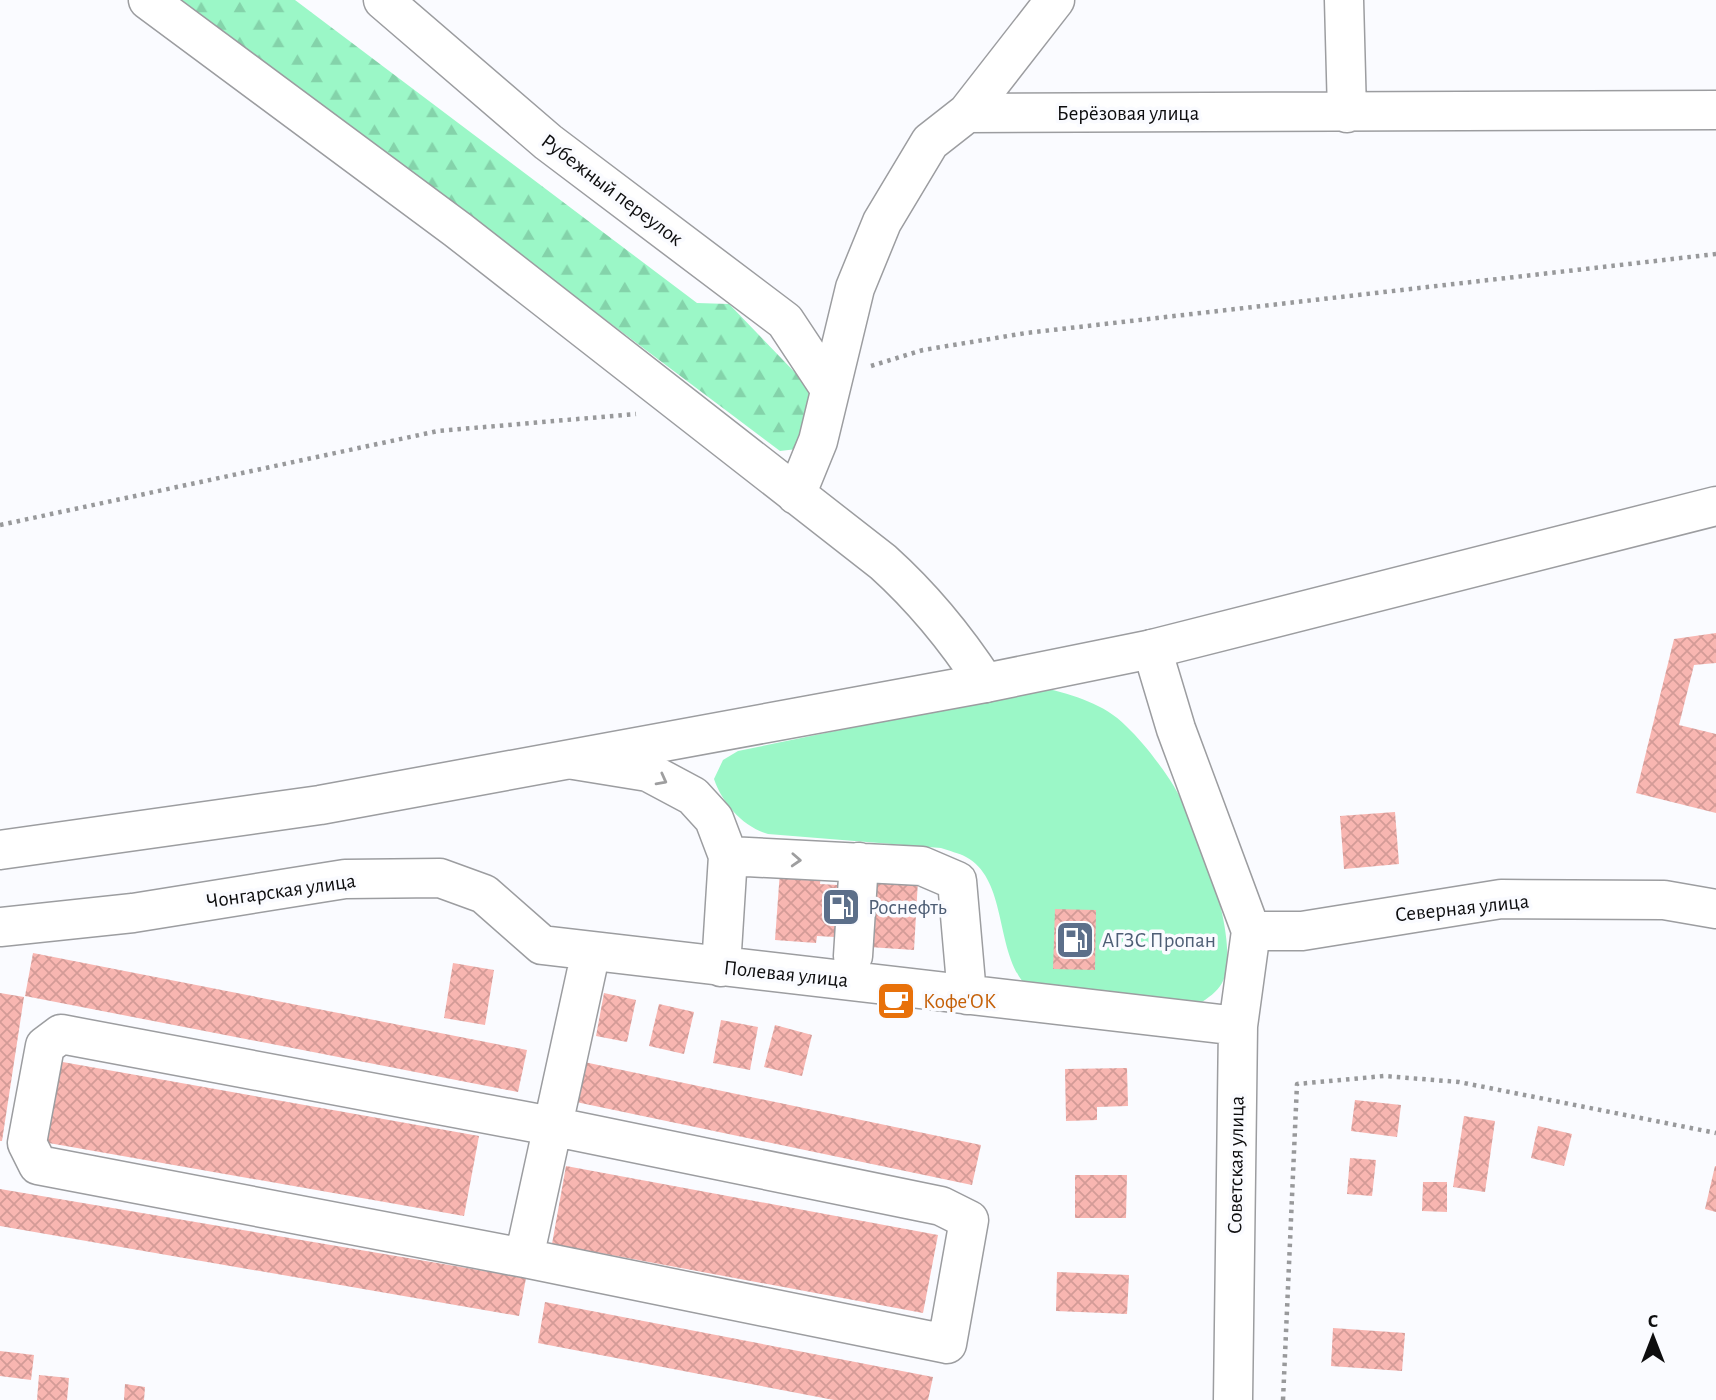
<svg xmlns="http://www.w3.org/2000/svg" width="1716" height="1400" font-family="'Alegreya Sans',sans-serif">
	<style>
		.green { fill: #9bf7c7 }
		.forest { fill: url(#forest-firs) }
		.building { fill: url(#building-cross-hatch) }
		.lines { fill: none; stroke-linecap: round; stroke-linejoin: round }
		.minor-casing { stroke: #9c9da0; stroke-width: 41 }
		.highway-casing { stroke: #9c9da0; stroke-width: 41 }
		.path { stroke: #98999b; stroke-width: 4.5; stroke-dasharray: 3.5 5; stroke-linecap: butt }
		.minor { stroke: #fff; stroke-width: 38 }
		.highway { stroke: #fff; stroke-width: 38 }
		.oneway { stroke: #9e9e9f }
		.labels { text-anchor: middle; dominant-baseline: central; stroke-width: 7; stroke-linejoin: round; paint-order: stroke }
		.street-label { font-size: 21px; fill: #0d0d0e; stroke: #fafbff }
		.service-label { font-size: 21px; fill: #4e5e75; stroke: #fafbff; text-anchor: start }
		.food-label { font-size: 21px; fill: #c56008; stroke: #fafbff; text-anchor: start }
	</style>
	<defs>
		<pattern id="forest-firs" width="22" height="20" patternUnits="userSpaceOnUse" patternTransform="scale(1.75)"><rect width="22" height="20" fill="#9bf7c7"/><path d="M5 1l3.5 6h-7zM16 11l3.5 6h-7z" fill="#84d3aa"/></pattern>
		<pattern id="building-cross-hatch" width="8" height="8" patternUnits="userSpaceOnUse" patternTransform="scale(1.75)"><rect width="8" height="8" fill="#f8b6b1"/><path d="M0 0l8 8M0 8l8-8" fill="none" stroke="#d39b97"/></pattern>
	</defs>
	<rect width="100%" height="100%" fill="#fafbff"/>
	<path class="green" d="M1045,688c28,7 60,16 81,38 16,15 32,36 44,54 24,36 74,162 52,203 -5,9 -14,15 -23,21l-169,-14c-37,-34 -20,-109 -64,-133 -7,-4 -17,-6 -25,-9l-173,-14c-25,-7 -46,-31 -54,-55l9,-19 15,-9z"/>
	<path class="forest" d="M181,0h114l402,303 32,1 79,82 4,23 -15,40 -17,2z"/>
	<path class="building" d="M1716,633v30l-22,2 -15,60 37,9v79l-80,-20 38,-154z
		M1395,812l4,52 -55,5 -4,-53z
		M780,871l41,3 -1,10 53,3 1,-10 44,3 -4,70 -45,-3 1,-8 -53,-3 -1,7 -41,-3z
		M1055,909l41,1 -1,60 -42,-1z
		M33,953l494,97 -9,42 -493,-96z
		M453,963l41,7 -9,55 -41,-7z
		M881,984l31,3 -4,30 -30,-4z
		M0,993l24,4 -22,144h-2z
		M604,993l32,7 -9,42 -31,-6z
		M659,1004l35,8 -10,42 -35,-8z
		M721,1020l37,7 -8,43 -37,-7z
		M775,1025l37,10 -10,41 -38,-9z
		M57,1061l422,75 -15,80 -421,-74z
		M584,1062l397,83 -9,40 -396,-83z
		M1127,1068l1,38 -31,1v13l-31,1 -1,-52z
		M1355,1100l46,5 -4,32 -46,-6z
		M1464,1116l31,5 -10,71 -32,-5z
		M1538,1126l34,8 -8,32 -33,-8z
		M1350,1158l26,2 -4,36 -25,-2z
		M566,1166l372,69 -15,78 -371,-69z
		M1715,1166h1v46l-11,-3z
		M1075,1175h52l-1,43h-51z
		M1423,1182h24v30l-25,-1z
		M0,1189l526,89 -7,38 -519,-90z
		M1057,1272l72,3 -2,39 -71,-3z
		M545,1302l388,75 -5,23h-94l-296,-57z
		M1333,1328l72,5 -3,38 -71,-5z
		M0,1351l34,4 -3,25 -31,-4z
		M39,1375l30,3 -2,22h-30z
		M125,1384l20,3 -1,13h-20z"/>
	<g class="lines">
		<defs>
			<path id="minor" d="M148,0l310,230 425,332c41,37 72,75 102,121
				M383,0l165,142 237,179 45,68
				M1344,0l3,113
				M967,113l88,-113
				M796,495l22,-54 37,-153 27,-66 48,-80 37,-29 749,-3
				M1152,649l24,80 75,202 -13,95 -5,374
				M574,760l74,12 45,24 21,23 14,37 -7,111
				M728,856l194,10 35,15 10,114
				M0,927l133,-14 212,-34 95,-1 44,16 58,51 696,81
				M1251,931h51l199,-32 163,1 52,9
				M853,956l6,-94
				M61,1034l490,92 390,80 28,14 -22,124 -423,-86 -486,-93 -11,-22 18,-97z
				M524,1258l67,-307"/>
			<path id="highway" d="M0,850l320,-45 665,-122 167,-34 564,-143"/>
		</defs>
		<use href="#minor" class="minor-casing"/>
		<use href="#highway" class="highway-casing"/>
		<path class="path" d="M871,366l52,-16 103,-17 690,-79
			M0,525l438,-94 198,-17
			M1283,1400l14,-316 87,-8 75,6 257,51"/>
		<use href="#minor" class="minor"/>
		<use href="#highway" class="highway"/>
	</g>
	<defs><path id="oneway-chevron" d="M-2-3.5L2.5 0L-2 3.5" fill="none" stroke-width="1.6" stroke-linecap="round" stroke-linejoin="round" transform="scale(1.75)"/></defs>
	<g class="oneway">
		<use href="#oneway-chevron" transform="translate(662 780) rotate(28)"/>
		<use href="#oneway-chevron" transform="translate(796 860) rotate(3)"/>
	</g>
	<defs>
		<symbol id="fuel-square" viewBox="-11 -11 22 22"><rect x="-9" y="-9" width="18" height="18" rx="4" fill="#5c6f8a" stroke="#fafbff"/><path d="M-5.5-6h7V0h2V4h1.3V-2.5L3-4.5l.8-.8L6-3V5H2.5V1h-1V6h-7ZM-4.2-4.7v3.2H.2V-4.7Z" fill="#fff"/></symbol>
		<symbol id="cafe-square" viewBox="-11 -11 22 22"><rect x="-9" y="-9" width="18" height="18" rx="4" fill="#e8710a" stroke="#fafbff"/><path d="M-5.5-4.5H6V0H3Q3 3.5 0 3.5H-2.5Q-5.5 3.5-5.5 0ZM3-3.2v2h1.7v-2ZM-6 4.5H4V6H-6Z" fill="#fff"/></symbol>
	</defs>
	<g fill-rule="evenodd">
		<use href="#fuel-square" x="819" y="885" width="44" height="44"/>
		<use href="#fuel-square" x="1053" y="918" width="44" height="44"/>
		<use href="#cafe-square" x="874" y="979" width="44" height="44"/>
	</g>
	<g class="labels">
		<g class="street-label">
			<text x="1128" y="113">Берёзовая улица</text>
			<text transform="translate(612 190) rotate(37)">Рубежный переулок</text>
			<text transform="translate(281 891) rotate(-8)">Чонгарская улица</text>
			<text transform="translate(1462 908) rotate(-6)">Северная улица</text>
			<text transform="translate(786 974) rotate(6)">Полевая улица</text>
			<text transform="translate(1236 1165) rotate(-89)">Советская улица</text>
		</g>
		<g class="service-label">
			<text x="868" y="907">Роснефть</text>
			<text x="1102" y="940">АГЗС Пропан</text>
		</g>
		<g class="food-label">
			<text x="923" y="1001">Кофе'ОК</text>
		</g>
	</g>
	<g transform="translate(1653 1337)" stroke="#fafbff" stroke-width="5" paint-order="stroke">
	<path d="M0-5L12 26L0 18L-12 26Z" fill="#0d0d0e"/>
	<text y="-10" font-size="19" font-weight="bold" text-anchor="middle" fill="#0d0d0e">С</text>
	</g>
</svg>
